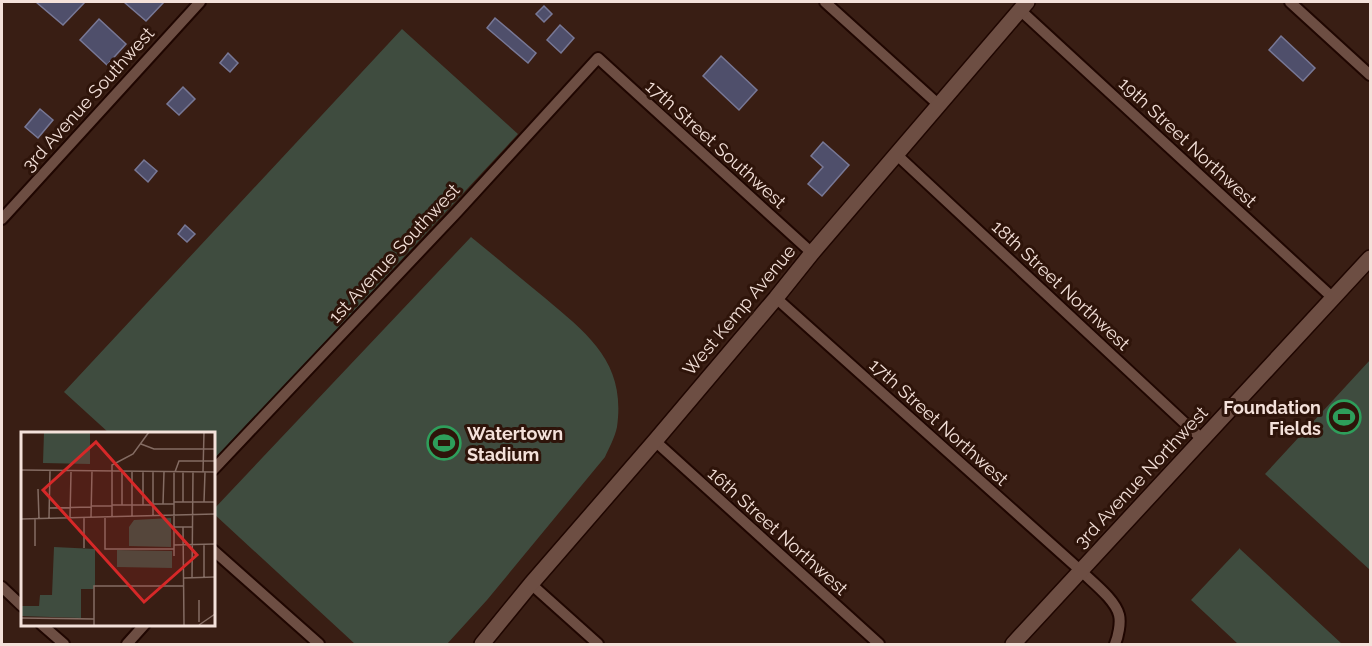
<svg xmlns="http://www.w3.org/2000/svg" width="1372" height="646" font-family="Raleway,sans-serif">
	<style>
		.green { fill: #3f4c3f }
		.building { fill: #4f4f6b; stroke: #787896; stroke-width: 1.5 }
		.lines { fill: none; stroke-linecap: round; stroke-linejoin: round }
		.street-casing { stroke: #1f0601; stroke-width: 14 }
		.secondary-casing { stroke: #1f0601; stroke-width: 18 }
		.street { stroke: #6d4e43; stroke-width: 10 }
		.secondary { stroke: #6d4e43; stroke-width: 15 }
		.labels { text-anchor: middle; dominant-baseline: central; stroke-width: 6; stroke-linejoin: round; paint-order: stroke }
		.street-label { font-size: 18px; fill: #f4e1da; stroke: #2e140a }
		.poi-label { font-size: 18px; font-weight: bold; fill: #f4e1da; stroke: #2e140a; text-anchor: end }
		.inset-road { fill: none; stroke: #846c63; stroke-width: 1.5 }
		.view { fill: #d62828; fill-opacity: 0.15; stroke: #d62828; stroke-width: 3 }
		.inset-edge { fill: none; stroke: #f4e1da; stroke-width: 3 }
	</style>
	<rect width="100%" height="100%" fill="#391e14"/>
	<path class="green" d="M402,29l116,105 -305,329v-30h-104l-45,-41z
		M471,237c25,20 49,41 74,61 44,37 81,65 72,129 -2,10 -8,21 -12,30l-118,143 -40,44h-92l-142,-131v-3z
		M1370,360v210l-105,-96z
		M1240,548v1l102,95h-104l-47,-44z"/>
	<path class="building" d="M36,2h49l-22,23z
		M124,2h40l-18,19z
		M544,6l8,8 -8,8 -8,-8z
		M495,18l41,35 -8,10 -41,-35z
		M99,19l27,25 -19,21 -27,-25z
		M560,25l14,13 -13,15 -14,-13z
		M1281,36l34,32 -12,13 -34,-31z
		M228,53l10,10 -8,9 -10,-9z
		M721,56l36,34 -18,20 -36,-34z
		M183,87l12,12 -16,16 -12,-11z
		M40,109l13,11 -15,18 -13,-11z
		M823,142l26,23 -27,31 -14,-12 15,-17 -12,-11z
		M144,160l13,11 -9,11 -13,-12z
		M185,225l10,9 -8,8 -9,-8z"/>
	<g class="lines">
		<defs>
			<path id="street" d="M825,2l114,103
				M1290,2l80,73
				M1020,10l313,288
				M897,155l306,285
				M2,219l198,-217
				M776,298l304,272c12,12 35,29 39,45 2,8 -1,22 -4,29
				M655,441l224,203
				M213,470l244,-258 141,-154 214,195
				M213,550l106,94
				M531,584l67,60
				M2,587l20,19
				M41,624l23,20
				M127,644l18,-20"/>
			<path id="secondary" d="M482,644l49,-60 124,-143 121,-143 36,-45 215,-251
				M1013,644l357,-386"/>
		</defs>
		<use href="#street" class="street-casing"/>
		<use href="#secondary" class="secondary-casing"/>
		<use href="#street" class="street"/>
		<use href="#secondary" class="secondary"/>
	</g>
	<defs>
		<symbol id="stadium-ring" viewBox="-11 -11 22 22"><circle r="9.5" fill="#2e140a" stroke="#2e9e5b" stroke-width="1.5"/><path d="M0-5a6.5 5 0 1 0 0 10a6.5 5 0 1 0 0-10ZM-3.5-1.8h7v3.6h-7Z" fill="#2e9e5b"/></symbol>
	</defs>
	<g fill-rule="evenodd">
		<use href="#stadium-ring" x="1325" y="398" width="38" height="38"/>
		<use href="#stadium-ring" x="425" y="424" width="38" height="38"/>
	</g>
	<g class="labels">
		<g class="street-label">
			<text transform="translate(88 99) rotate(-48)">3rd Avenue Southwest</text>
			<text transform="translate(1188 142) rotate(43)">19th Street Northwest</text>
			<text transform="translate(716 144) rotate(42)">17th Street Southwest</text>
			<text transform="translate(394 253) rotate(-47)">1st Avenue Southwest</text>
			<text transform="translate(1061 285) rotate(43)">18th Street Northwest</text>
			<text transform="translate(739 310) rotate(-50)">West Kemp Avenue</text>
			<text transform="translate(939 422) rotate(42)">17th Street Northwest</text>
			<text transform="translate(1141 477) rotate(-47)">3rd Avenue Northwest</text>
			<text transform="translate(778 531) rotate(42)">16th Street Northwest</text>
		</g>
		<g class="poi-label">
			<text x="1321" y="407">Foundation<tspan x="1321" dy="21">Fields</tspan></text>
			<text x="467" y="433" text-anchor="start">Watertown<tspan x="467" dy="21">Stadium</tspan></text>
		</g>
	</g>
	<g transform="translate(21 432)">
		<rect width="194" height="194" fill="#391e14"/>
		<path d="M23,0h46v32l-47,-1zM150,86v29l-42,-1v-19l5,-7zM33,115l41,2v36l-2,4h-12v29l-60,-2v-10h18l1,-11h12zM96,118l55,1v17l-55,-1z" fill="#3f4c3f"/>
		<path class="inset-road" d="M120,12l13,5h61M0,38l194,2M101,40v33M122,40v33M154,40l4,-11h36M162,40v30M182,40l1,-40M17,57l1,30M153,70h41M183,70l1,-30M132,72h21M142,72l1,-32M91,73h41M70,74h21M28,76l42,-1M111,84v-44M132,84v-44M70,85l1,-46M91,85v-52l21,-11 16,-22M28,86l1,-47M49,86l1,-46M84,86v31h69M0,87l194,-5M153,95h19M162,95l1,98M183,112v33M153,113l41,-1M14,114v-27M63,116v-30M153,124v-84M171,145l1,-105M163,146l31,-1M178,168v22M0,186l73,1M73,193v-39h90M178,193l16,-11"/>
		<path class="view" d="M75,10l101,113 -53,47 -101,-112z"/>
		<rect width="194" height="194" class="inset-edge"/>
	</g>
	<rect width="1372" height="646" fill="none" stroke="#f4e1da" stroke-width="6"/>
</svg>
